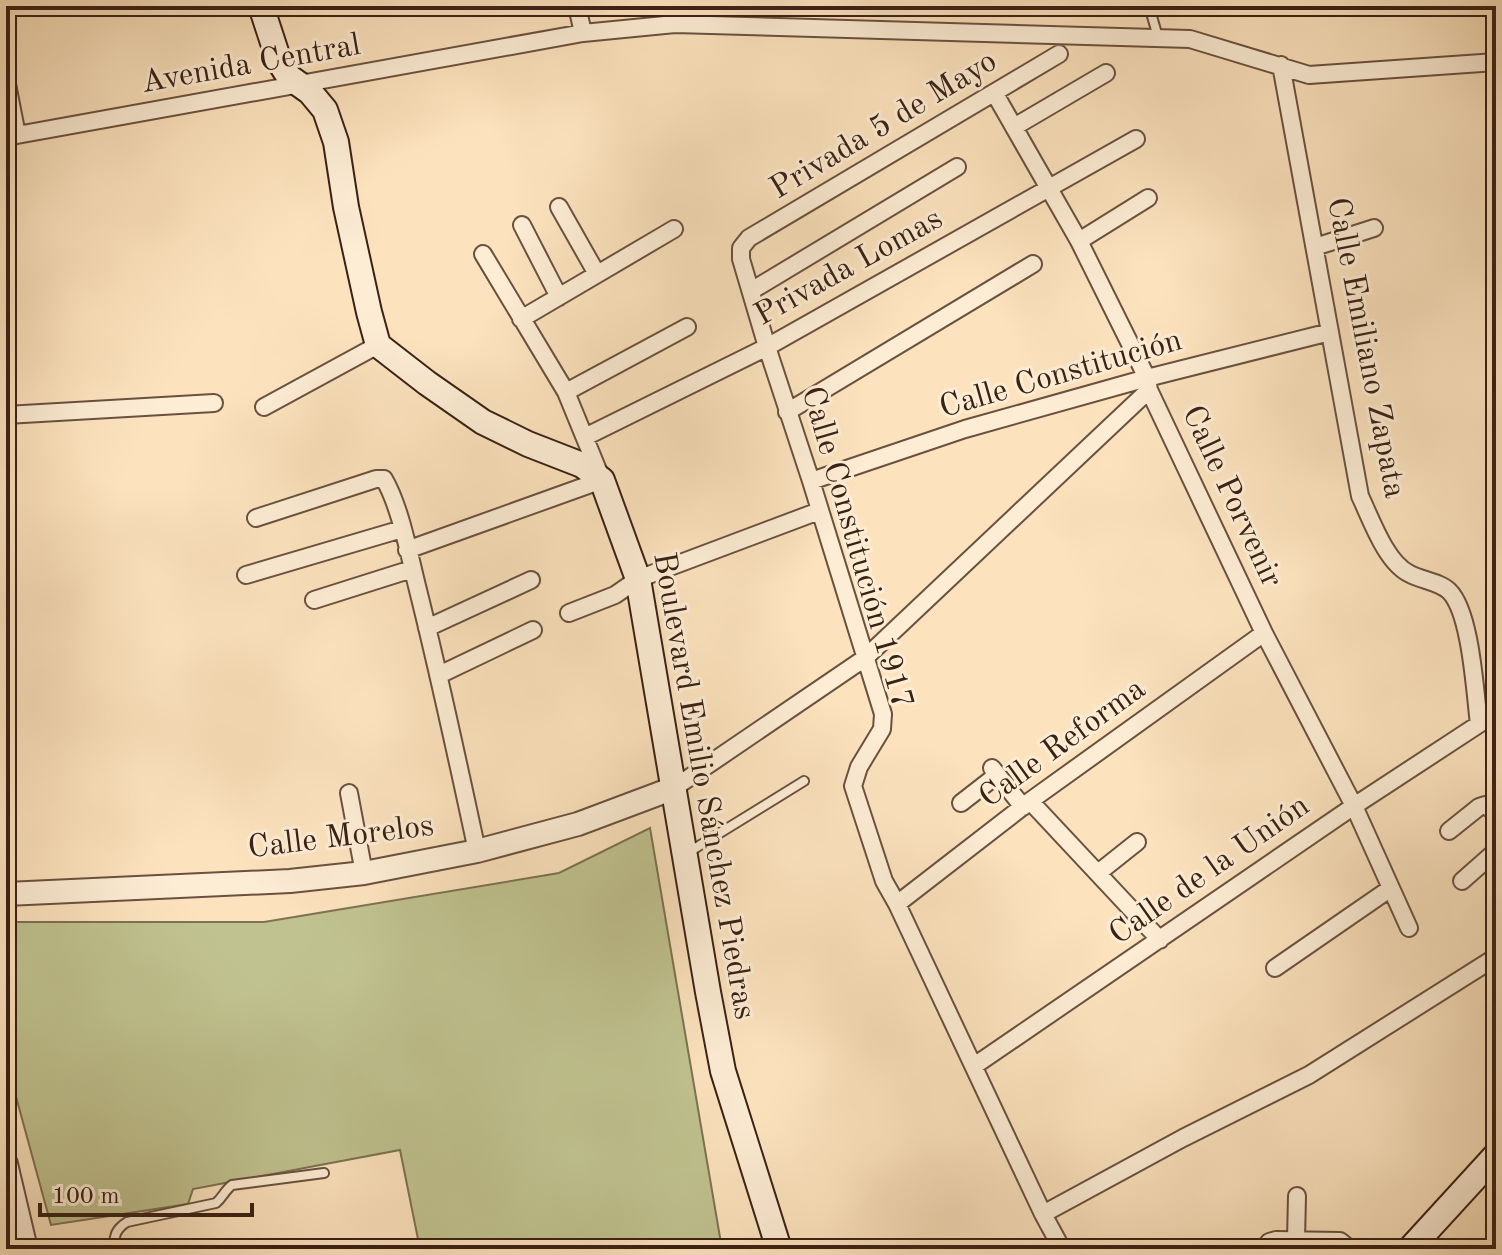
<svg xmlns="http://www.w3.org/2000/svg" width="1502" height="1255" font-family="'Old Standard TT',serif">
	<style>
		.green { fill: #c0c390; stroke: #7d7252; stroke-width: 2 }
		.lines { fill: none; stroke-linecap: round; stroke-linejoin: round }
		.service-casing { stroke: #6a513f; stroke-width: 12 }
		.minor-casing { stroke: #6a513f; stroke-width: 20 }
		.tertiary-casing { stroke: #6a513f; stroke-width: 26 }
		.secondary-casing { stroke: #3a2015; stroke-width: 28 }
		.service { stroke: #fdedd5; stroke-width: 8 }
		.minor { stroke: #fdedd5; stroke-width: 16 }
		.tertiary { stroke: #fdedd5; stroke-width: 22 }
		.secondary { stroke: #fdedd5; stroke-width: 24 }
		.labels { text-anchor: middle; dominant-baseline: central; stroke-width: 6; stroke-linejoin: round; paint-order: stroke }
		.street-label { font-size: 32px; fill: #3a2015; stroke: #fdedd5 }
	</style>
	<rect width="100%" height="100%" fill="#fce3be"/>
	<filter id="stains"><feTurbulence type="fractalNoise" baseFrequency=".0025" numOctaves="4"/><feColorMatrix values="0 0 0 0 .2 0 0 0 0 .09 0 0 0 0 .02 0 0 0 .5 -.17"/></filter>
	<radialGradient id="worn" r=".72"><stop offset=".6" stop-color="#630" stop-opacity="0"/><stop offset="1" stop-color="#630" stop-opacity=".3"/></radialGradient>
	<path class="green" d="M650,828l72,421h-302l-20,-99 -207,39 -5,15 -137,21 -45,-165v-138h258l295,-49z"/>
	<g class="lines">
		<defs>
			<path id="service" d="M1149,6l9,31
				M689,852l115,-71
				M115,1249c-2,-13 1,-20 12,-27l89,-19c7,-6 9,-13 16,-18l92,-12"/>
			<path id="minor" d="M577,6l6,27
				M1059,54l-310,184 -8,10v11l26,88 44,134 72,233 -1,15 -23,38 -6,19 31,95 13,23 146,310 19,35
				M1281,65l79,431c11,23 26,67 50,78 11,6 30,8 39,17 22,21 26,102 30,133
				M6,79l11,56 566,-102 92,-9 515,15 119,36 187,-13
				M995,94l84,147 68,137 2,12 115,243 90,173 55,122
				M1014,127l92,-54
				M559,207l38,67
				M522,225l37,72
				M1079,241l69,-43
				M1315,247l59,-19
				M751,291l206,-124
				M521,319l153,-90
				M566,392l121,-65
				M264,407l114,-62
				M787,412l246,-148
				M6,415l208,-12
				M585,437l182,-90 369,-208
				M811,481l154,-52 182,-51 183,-46
				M256,518l120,-39h8c16,27 25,75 33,107 22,88 41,176 60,265
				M407,550l195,-70 -36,-88 -83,-138
				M246,575l156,-46
				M314,600l98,-31
				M569,613l46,-18 23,-16 181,-68
				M427,628l104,-48
				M439,675l94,-45
				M992,768l31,39
				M674,788l191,-130 284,-268
				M349,793l15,80
				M1030,801l130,139
				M961,803l36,-28
				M1449,831l30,-24 6,-2 11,8
				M1098,873l39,-31
				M1462,881l34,-30
				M897,904l133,-103 234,-168
				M1275,968l116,-80
				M974,1066l380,-260 142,-93
				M1043,1214l140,-76 126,-63 187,-118
				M1296,1240l1,-44
				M1265,1249l4,-7 7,-2 64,1 10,8"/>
			<path id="tertiary" d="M6,894l284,-13 74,-8 113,-22 101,-27 96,-36
				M6,1164l20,85"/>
			<path id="secondary" d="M261,6l18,55 10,16 21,15 15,18 11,32 10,65 23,105 9,33 49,38 56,39 45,22 54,21 20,15 36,99 70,413 15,79 56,178
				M1410,1249l86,-94"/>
		</defs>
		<use href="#service" class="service-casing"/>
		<use href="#minor" class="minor-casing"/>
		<use href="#tertiary" class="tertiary-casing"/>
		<use href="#secondary" class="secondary-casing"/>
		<use href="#service" class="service"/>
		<use href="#minor" class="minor"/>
		<use href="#tertiary" class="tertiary"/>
		<use href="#secondary" class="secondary"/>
	</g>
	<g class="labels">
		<g class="street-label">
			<text transform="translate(251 65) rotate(-10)">Avenida Central</text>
			<text transform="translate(884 126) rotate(-31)">Privada 5 de Mayo</text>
			<text transform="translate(849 268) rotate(-29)">Privada Lomas</text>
			<text transform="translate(1365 348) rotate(79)">Calle Emiliano Zapata</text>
			<text transform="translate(1061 375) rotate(-16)">Calle Constitución</text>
			<text transform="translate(1231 497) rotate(65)">Calle Porvenir</text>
			<text transform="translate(856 548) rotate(74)">Calle Constitución 1917</text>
			<text transform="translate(1063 744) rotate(-36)">Calle Reforma</text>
			<text transform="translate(703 786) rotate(80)">Boulevard Emilio Sánchez Piedras</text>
			<text transform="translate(341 838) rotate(-7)">Calle Morelos</text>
			<text transform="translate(1210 871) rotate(-35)">Calle de la Unión</text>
		</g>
	</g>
	<rect width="1502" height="1255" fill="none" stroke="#fce3be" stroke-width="32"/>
	<rect x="8" y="8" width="1486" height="1239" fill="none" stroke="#3a2015" stroke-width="4"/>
	<rect x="16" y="16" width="1470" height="1223" fill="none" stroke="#3a2015" stroke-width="2"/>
	<path d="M40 1203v12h212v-12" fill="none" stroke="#3a2015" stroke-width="4"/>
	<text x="52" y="1203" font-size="24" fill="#3a2015" stroke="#fdedd5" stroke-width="6" paint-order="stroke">100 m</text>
	<rect width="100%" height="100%" filter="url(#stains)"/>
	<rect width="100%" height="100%" fill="url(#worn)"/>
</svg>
